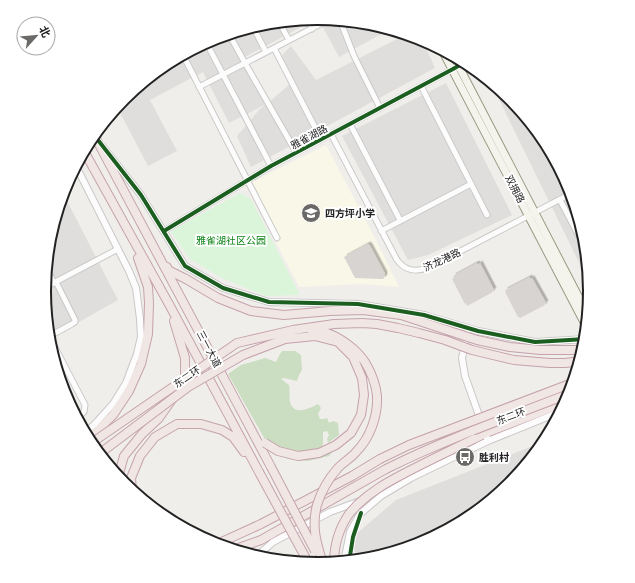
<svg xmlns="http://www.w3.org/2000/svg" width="635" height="583" font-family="Montserrat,'Noto Sans SC',sans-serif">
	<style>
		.residential { fill: #dfdedc }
		.education { fill: #f8f7e8 }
		.forest { fill: #cbdec1 }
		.park { fill: #daf5da }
		.building { fill: #d7d4d2; filter: url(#shadow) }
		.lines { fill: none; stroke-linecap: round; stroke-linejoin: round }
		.minor-casing { stroke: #c9c8c7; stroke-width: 7 }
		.tertiary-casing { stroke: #c9c8c7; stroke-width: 8 }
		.secondary-casing { stroke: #999a82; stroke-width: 9 }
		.trunk-casing { stroke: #c5a2ac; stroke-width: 10 }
		.minor { stroke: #fdfcfc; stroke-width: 5 }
		.tertiary { stroke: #fdfcfc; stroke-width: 6 }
		.secondary { stroke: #f4f4ed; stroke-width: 7 }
		.trunk { stroke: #f0e6e4; stroke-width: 8 }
		.trunk-bridge-casing { stroke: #c5a2ac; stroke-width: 10; stroke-linecap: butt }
		.trunk-bridge { stroke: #f0e6e4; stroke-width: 8 }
		.cycleway-casing { stroke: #fff; stroke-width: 6 }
		.cycleway { stroke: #1b5e20; stroke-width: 4 }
		.labels { text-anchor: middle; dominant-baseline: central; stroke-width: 4; stroke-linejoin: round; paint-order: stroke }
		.street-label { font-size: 10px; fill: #222; stroke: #fff }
		.poi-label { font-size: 10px; font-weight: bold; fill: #222; stroke: #fff; text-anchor: start }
		.park-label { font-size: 10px; fill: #0c8416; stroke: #fff }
		.rim { fill: none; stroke: #222; stroke-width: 2 }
	</style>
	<defs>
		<filter id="shadow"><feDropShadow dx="2.5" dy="-2.5" stdDeviation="0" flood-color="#0004"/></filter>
	</defs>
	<rect width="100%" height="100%" fill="#f0eeeb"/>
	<path class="residential" d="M318,18l-75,40 24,46 25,-22 -10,-27 9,-9 25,34 91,-46 15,5 13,29 -184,99 -14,-31 22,-26 7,-6 -37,19 -26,-51 -53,28 27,51 -29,15 -31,-59 7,-9 42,-34 47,-25 51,-16 54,-5 53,5 20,6 -52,28z
		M490,81l21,17 34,42 25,47 16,51 5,49z
		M446,83l66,132 -84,40 -20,5 -66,-124z
		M63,193l55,107 -69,39 -5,-48 5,-53z
		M49,341l30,67 -6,4 -8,-16z
		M540,443l2,4 -31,38 -42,34 -47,25 -51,16 -11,1 -11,-21 47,-40z"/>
	<path class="education" d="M326,145l50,95 23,47 -38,-3 -62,3 -53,-102z"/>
	<path class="forest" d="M282,351h13l6,4 1,15 -3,5 -2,6 -13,-3 -3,1 8,6c1,5 0,13 1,17 4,14 18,7 28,2l3,4 -3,6 2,5h4l3,-1 2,5 4,-2 5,2 1,12 -11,8 -1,-4 2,-4 -2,-4 -4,1v13l-1,1 11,5 -4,5 -21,5 -20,-2 -16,-7 -44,-78 13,-9 24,-7 11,4 3,-6z"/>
	<path class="park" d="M240,193l11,6 49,96 -34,1 -44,-18 -32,-19 -19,-27 7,-5z"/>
	<path class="building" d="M541,134l4,6 22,41 -7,3 -24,-47z
		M575,204l8,26 -2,1 -12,-24z
		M368,244l2,2 15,28v2l-1,2 -1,1 -28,-1 -11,-21z
		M477,263l1,2 2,-2 14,27 -2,1 1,1 -26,14 -1,-3 -1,1 -13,-25 2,-1 -1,-2z
		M530,277v2l2,-1 14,25 -2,1 1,1 -25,13 -1,-1h-1l-13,-25h1l-1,-2z"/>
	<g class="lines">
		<defs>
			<path id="minor" d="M307,19l5,10
				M340,20l14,36 26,52
				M279,22l10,18
				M253,27l13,25
				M229,34l16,29 51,89
				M206,42l65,124
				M274,48l47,91
				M183,55l94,183
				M421,86l66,129
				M199,87l131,-68
				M350,124l50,96
				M331,134l66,126c9,12 20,12 33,7l142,-74
				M560,200l27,51
				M164,231l107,-65 182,-97 12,-7
				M381,231l90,-47
				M46,267l8,16
				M44,288l74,-39
				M49,336l36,69 -1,7 -8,6
				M48,337l24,-13 3,-2v-2l-19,-38"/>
			<path id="tertiary" d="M103,147l38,48 44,71 38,22 46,14 89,2 66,11 54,16 57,11 51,-3
				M76,166l53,105 7,17 4,31 1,18 -4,17 -11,29 -13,21 -19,21 -10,8
				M467,334l-5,24 3,18 23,65
				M256,557l17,-15 57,-30 30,-11
				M344,562l6,-30 10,-18 21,-18 30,-18 41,-20 36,-17 74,-30"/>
			<path id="secondary" d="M442,50l145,278
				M453,55l136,262"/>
			<path id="trunk" d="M94,135l143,268 34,64
				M84,151l86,155 89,166
				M167,267l1,3 18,9
				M87,438l7,-4 19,-19 16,-24 12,-27 7,-30 1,-31 -1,-16 -10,-29
				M474,439l12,-6 81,-31
				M118,477l6,-21 18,-22 17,-16 26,-37v-23l-11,-37
				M132,491l-1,-13 9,-22 15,-19 22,-13h24l21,6 11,7 11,15
				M215,545l46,-21 91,-48 28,-17
				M233,550l28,-10 125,-71
				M258,558h9l7,3"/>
		</defs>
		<use href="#minor" class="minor-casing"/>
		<use href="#tertiary" class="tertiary-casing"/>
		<use href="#secondary" class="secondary-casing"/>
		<use href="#trunk" class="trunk-casing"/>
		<use href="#minor" class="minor"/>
		<use href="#tertiary" class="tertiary"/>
		<use href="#secondary" class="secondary"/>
		<use href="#trunk" class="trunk"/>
		<defs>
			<path id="trunk-bridge" d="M186,279l32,19 33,13 33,4 46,-4 33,-1 38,5 76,25 33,7 30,3h44
				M312,332c5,0 10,0 15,1 14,5 29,16 38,29 6,10 11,23 12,34 1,20 -7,42 -21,56 -5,6 -12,10 -18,16 -9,10 -17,24 -21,37 -6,22 0,39 6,59
				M90,444l147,-101 56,-13 41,-6 28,-1 15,1 21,4 21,5 26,7 27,10 42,10 36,3h15l16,-2
				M99,454l89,-67 55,-32 42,-16 30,-3 23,6 15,15 9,21 2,17 -3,20 -10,18 -15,12 -17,8 -21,3 -20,-5 -13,-8
				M380,459l29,-14 166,-63
				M271,467l44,84
				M386,469c60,-30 123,-52 185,-76
				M259,472l50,92
				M334,563c0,-18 4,-33 15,-49 2,-3 6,-6 8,-9 16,-15 29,-22 48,-32 23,-12 46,-23 69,-34"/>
		</defs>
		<use href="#trunk-bridge" class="trunk-bridge-casing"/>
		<use href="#trunk-bridge" class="trunk-bridge"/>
		<defs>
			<path id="cycleway" d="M94,135l47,60 44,71 38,22 46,14 89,2 66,11 54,16 57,11 51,-3
				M164,231l107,-65 182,-97 12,-7
				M349,562l4,-25 8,-24"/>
		</defs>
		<use href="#cycleway" class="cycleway-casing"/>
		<use href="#cycleway" class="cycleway"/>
	</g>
	<defs>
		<symbol id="school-disc" viewBox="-11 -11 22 22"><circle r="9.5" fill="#6a6968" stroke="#fff"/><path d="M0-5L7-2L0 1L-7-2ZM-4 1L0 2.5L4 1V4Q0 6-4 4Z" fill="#fff"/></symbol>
		<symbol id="bus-disc" viewBox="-11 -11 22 22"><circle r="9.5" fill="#6a6968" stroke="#fff"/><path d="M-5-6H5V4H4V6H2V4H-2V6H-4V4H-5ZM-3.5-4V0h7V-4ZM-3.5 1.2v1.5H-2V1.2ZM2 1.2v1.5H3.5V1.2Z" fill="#fff"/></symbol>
	</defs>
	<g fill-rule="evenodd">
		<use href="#school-disc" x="300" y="202" width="22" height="22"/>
		<use href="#bus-disc" x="454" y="446" width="22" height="22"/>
	</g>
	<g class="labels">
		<g class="street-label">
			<text transform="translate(309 137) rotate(-28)">雅雀湖路</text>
			<text transform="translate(515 189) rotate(63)">双拥路</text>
			<text transform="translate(442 260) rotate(-25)">济龙港路</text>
			<text transform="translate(209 349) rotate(62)">三一大道</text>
			<text transform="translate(187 377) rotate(-34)">东二环</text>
			<text transform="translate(511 416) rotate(-21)">东二环</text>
		</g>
		<g class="poi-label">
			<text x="325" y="213">四方坪小学</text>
			<text x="479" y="457">胜利村</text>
		</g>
		<g class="park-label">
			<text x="231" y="240">雅雀湖社区公园</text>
		</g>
	</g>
	<path d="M0 0H635V583H0ZM51 291a266 266 0 1 1 532 0a266 266 0 1 1-532 0Z" fill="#fff" fill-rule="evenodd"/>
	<path class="rim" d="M51 291a266 266 0 1 1 532 0a266 266 0 1 1-532 0Z"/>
	<g transform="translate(36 36) rotate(63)"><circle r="19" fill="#ffffff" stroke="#a7a7a7"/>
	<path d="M0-3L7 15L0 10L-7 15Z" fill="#6a6968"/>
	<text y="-6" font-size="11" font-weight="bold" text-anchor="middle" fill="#222222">北</text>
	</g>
</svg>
